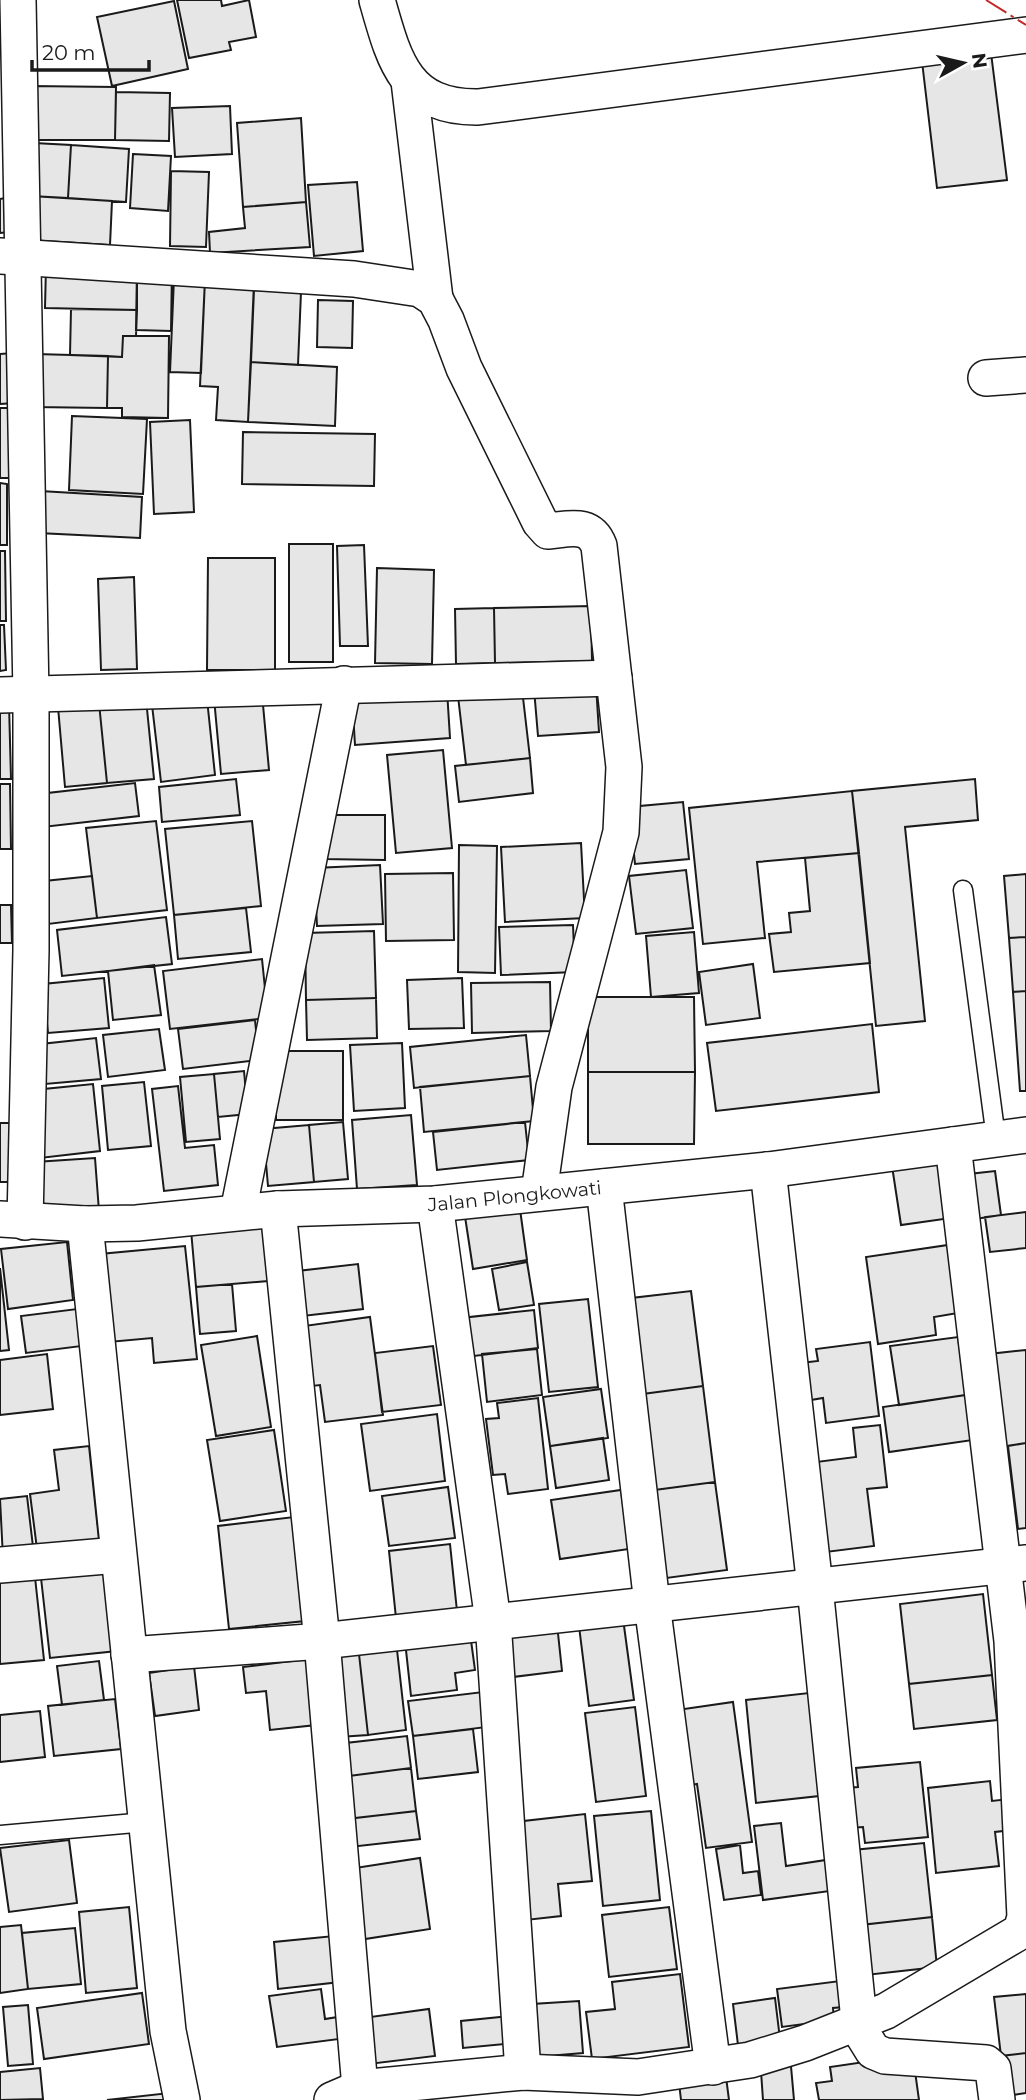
<svg xmlns="http://www.w3.org/2000/svg" width="1026" height="2100" font-family="Montserrat,sans-serif">
	<style>
		.building { fill: #e6e6e6; stroke: #1a1a1a; stroke-width: 2 }
		.lines { fill: none; stroke-linecap: round; stroke-linejoin: round }
		.service-casing { stroke: #1a1a1a; stroke-width: 21 }
		.minor-casing { stroke: #1a1a1a; stroke-width: 38 }
		.service { stroke: #fff; stroke-width: 18 }
		.minor { stroke: #fff; stroke-width: 35 }
		.power { stroke: #c62828; stroke-width: 2; stroke-dasharray: 24 5 3.5 5; stroke-linecap: butt }
		.labels { text-anchor: middle; dominant-baseline: central; stroke-width: 5; stroke-linejoin: round; paint-order: stroke }
		.street-label { font-size: 19px; fill: #1a1a1a; stroke: #fff }
	</style>
	<rect width="100%" height="100%" fill="#fff"/>
	<path class="building" d="M177,0h44l1,6 27,-6 7,37 -27,5 2,8 -42,8z
		M174,1l14,68 -76,17 -15,-69z
		M990,45l17,135 -70,8 -16,-135z
		M29,86l87,1 -1,53h-86z
		M116,92l54,1 -1,48 -54,-1z
		M230,106l2,48 -57,3 -3,-49z
		M301,118l5,84 -63,5 -6,-84z
		M34,143l37,2 -3,53 -37,-2z
		M71,145l58,4 -3,53 -58,-4z
		M133,154l38,2 -3,55 -38,-3z
		M171,171l38,1 -3,75 -36,-1z
		M357,182l6,69 -49,5 -6,-71z
		M31,196l81,5 -2,44 -82,-5z
		M5,198l4,34 -9,1v-34z
		M306,202l4,45 -100,6 -1,-21 36,-4 -2,-21z
		M46,266l91,2v42l-92,-2z
		M137,268l35,1 -1,62 -35,-1z
		M174,278l31,1 -4,94 -31,-1z
		M205,279l49,3 -6,140 -32,-2 2,-33 -18,-1z
		M254,290l47,2 -3,73 -47,-3z
		M318,300l35,1 -1,47 -35,-1z
		M71,309l66,1 -1,26h-13l-1,21 -52,-2z
		M123,336h46l-1,82 -46,-1v-9h-15l1,-52 14,1z
		M13,353l2,50 -15,1v-50z
		M35,354l73,2 -1,52 -73,-1z
		M251,362l86,5 -2,59 -87,-4z
		M0,408h12v70h-12z
		M72,416l75,3 -4,75 -74,-4z
		M190,420l4,92 -40,2 -4,-92z
		M243,432l132,2 -1,52 -132,-2z
		M0,483l7,1v61h-7z
		M40,491l102,6 -2,41 -102,-5z
		M289,544h44v118h-44z
		M364,545l4,101h-28l-3,-100z
		M0,551h5l1,70h-6z
		M208,558h67v112h-68z
		M377,568l57,2 -2,94 -57,-1z
		M134,577l3,92 -36,1 -3,-91z
		M591,606l1,55 -97,2 -1,-55z
		M494,608l1,55 -39,1 -1,-55z
		M0,625h4l2,45 -6,1z
		M596,685l3,47 -61,4 -4,-47z
		M522,689l8,69 -64,7 -8,-69z
		M447,690l3,48 -95,7 -3,-49z
		M262,694l7,76 -48,4 -7,-76z
		M146,699l8,80 -47,4 -8,-80z
		M207,699l8,76 -54,7 -9,-77z
		M99,703l8,80 -42,4 -7,-80z
		M0,704h9l2,75h-11z
		M443,750l9,98 -56,5 -9,-98z
		M530,758l3,35 -74,9 -4,-36z
		M236,779l4,36 -78,7 -3,-35z
		M975,779l3,41 -73,7 20,194 -49,5 -24,-235z
		M135,783l4,33 -96,11 -4,-33z
		M0,784h10l1,65h-11z
		M852,791l7,62 -102,9 8,76 -62,6 -14,-136z
		M683,802l6,57 -54,5 -6,-57z
		M322,815h63v45l-63,-1z
		M156,821l11,89 -70,8 -11,-90z
		M252,821l9,85 -87,9 -9,-86z
		M581,843l4,75 -80,4 -4,-75z
		M459,845l38,1 -2,127 -37,-1z
		M859,853l11,110 -96,9 -5,-38 22,-2 -2,-19 21,-2 -5,-53z
		M380,865l3,59 -66,2 -3,-58z
		M686,870l7,58 -57,6 -7,-58z
		M453,873l1,67 -68,1 -1,-67z
		M1026,874v63l-17,1 -5,-62z
		M92,876l5,42 -57,7 -5,-43z
		M0,905h11l1,38h-12z
		M246,908l5,44 -73,7 -4,-44z
		M166,917l6,47 -110,12 -5,-46z
		M573,925l2,47 -74,3 -2,-48z
		M374,931l2,67 -70,2 -1,-67z
		M694,932l5,61 -48,4 -5,-61z
		M1026,937v54l-13,1 -4,-54z
		M262,959l6,59 -98,11 -7,-58z
		M753,964l7,54 -54,7 -7,-53z
		M154,965l7,50 -48,5 -5,-49z
		M104,978l5,50 -61,5 -5,-49z
		M462,978l2,50 -55,1 -2,-49z
		M550,982l1,49 -79,2 -1,-50z
		M1026,991v100h-6l-7,-99z
		M588,997h106l1,75h-107z
		M376,998l1,40 -70,2 -1,-40z
		M255,1020l4,40 -76,9 -5,-40z
		M872,1024l7,68 -163,19 -9,-68z
		M159,1029l6,41 -57,7 -5,-42z
		M526,1035l4,41 -116,12 -4,-41z
		M96,1038l5,41 -56,5 -4,-40z
		M402,1043l3,65 -51,3 -4,-66z
		M276,1051h67v69h-67z
		M244,1071l4,43 -30,3 -4,-43z
		M588,1072h107l-1,72h-106z
		M214,1074l6,65 -34,3 -6,-65z
		M530,1076l4,45 -110,11 -4,-45z
		M144,1082l7,64 -43,4 -6,-64z
		M93,1084l7,67 -60,7 -6,-68z
		M178,1086l7,62 29,-3 4,40 -54,6 -12,-102z
		M411,1115l6,70 -60,4 -5,-69z
		M343,1122l5,57 -34,3 -5,-57z
		M525,1122l4,38 -92,10 -4,-38z
		M0,1123h17v59h-17z
		M309,1125l5,57 -46,4 -5,-57z
		M95,1158l4,53 -61,4 -3,-53z
		M942,1158l9,60 -50,7 -9,-59z
		M995,1171l6,44 -26,4 -6,-45z
		M519,1202l8,58 -54,9 -9,-59z
		M1026,1212v36l-36,4 -5,-35z
		M262,1223l6,58 -72,6 -5,-57z
		M67,1242l6,58 -65,9 -7,-60z
		M948,1245l10,68 -24,4 2,18 -58,9 -12,-87z
		M185,1246l12,113 -43,4 -2,-25 -43,4 -9,-88z
		M527,1262l7,43 -35,5 -7,-41z
		M358,1264l5,45 -69,8 -5,-45z
		M0,1268l9,82 -9,1z
		M232,1284l4,47 -36,3 -4,-47z
		M691,1291l12,95 -68,9 -12,-96z
		M588,1299l10,88 -49,5 -10,-88z
		M77,1309l5,37 -56,7 -5,-37z
		M534,1310l4,38 -72,9 -5,-39z
		M370,1317l13,98 -58,7 -5,-37 -8,1 -8,-60z
		M257,1336l14,91 -55,9 -15,-91z
		M958,1337l8,58 -67,10 -9,-59z
		M870,1342l9,74 -53,7 -3,-25 -18,3 -4,-38 17,-2 -2,-12z
		M433,1346l8,59 -59,7 -7,-59z
		M537,1349l5,46 -55,7 -5,-48z
		M1026,1350v93l-26,4 -11,-93z
		M47,1354l6,55 -53,6v-55z
		M703,1386l12,96 -68,9 -12,-96z
		M601,1389l7,49 -58,8 -7,-49z
		M966,1395l7,45 -84,12 -6,-45z
		M538,1398l10,91 -40,5 -3,-20 -12,1 -7,-56 13,-1 -2,-15z
		M437,1414l8,67 -75,10 -9,-67z
		M880,1425l7,62 -20,2 7,57 -48,6 -10,-90 40,-5 -3,-29z
		M274,1430l12,81 -66,10 -13,-81z
		M603,1438l6,42 -53,8 -6,-42z
		M1026,1443v85l-8,1 -10,-83z
		M89,1446l11,104 -62,7 -8,-63 29,-4 -5,-40z
		M715,1482l12,88 -68,9 -12,-88z
		M448,1487l7,51 -66,8 -7,-50z
		M621,1490l8,59 -69,10 -9,-59z
		M27,1496l7,59 -31,3 -3,-59z
		M294,1517l11,104 -76,8 -11,-103z
		M450,1544l7,67 -61,7 -7,-67z
		M108,1562l9,89 -67,7 -10,-89z
		M34,1568l10,92 -44,4v-93z
		M983,1594l9,81 -83,9 -9,-80z
		M622,1611l12,89 -45,6 -11,-88z
		M557,1624l5,47 -57,7 -5,-47z
		M470,1633l5,37 -20,3 2,17 -46,6 -6,-55z
		M396,1641l10,89 -38,5 -10,-90z
		M358,1645l10,90 -29,2 -10,-89z
		M308,1659l8,66 -46,5 -4,-39 -20,2 -3,-26z
		M99,1661l5,39 -42,5 -5,-39z
		M194,1666l5,44 -44,6 -6,-43z
		M992,1675l5,45 -83,9 -5,-45z
		M483,1692l4,35 -74,9 -5,-35z
		M809,1693l10,103 -63,7 -10,-103z
		M115,1699l6,50 -67,7 -6,-50z
		M733,1702l19,140 -46,6 -9,-64 -17,3 -10,-76z
		M635,1707l11,89 -50,6 -11,-89z
		M40,1711l5,46 -45,5v-47z
		M473,1729l5,43 -60,7 -5,-43z
		M407,1736l4,32 -70,9 -4,-33z
		M920,1762l8,75 -63,6 -2,-16 -15,1 -4,-40 14,-1 -2,-19z
		M411,1768l5,43 -69,8 -6,-42z
		M990,1781l2,20 17,-2 3,31 -17,2 4,34 -63,7 -8,-85z
		M416,1811l4,28 -70,8 -3,-28z
		M651,1811l9,89 -57,6 -9,-90z
		M585,1814l7,67 -34,3 3,32 -35,4 -11,-98z
		M781,1823l5,43 40,-6 4,31 -67,9 -9,-74z
		M69,1840l8,63 -68,9 -9,-64z
		M924,1843l8,74 -71,8 -8,-75z
		M740,1845l3,28 15,-2 3,24 -37,5 -8,-51z
		M420,1858l10,71 -65,10 -10,-71z
		M129,1907l8,81 -51,5 -7,-81z
		M669,1907l8,62 -68,8 -7,-62z
		M932,1917l5,50 -71,8 -5,-50z
		M21,1925l7,64 -28,4v-66z
		M75,1928l6,56 -53,5 -6,-56z
		M334,1936l6,46 -62,7 -4,-47z
		M680,1974l9,73 -97,12 -6,-47 29,-3 -3,-27z
		M840,1981l4,26 -11,1 1,12 -52,7 -5,-38z
		M321,1989l4,30 19,-3 3,22 -70,9 -8,-51z
		M142,1993l7,51 -105,15 -7,-51z
		M1026,1994v59l-25,3 -7,-59z
		M775,1998l5,41 -42,6 -5,-41z
		M579,2001l4,52 -47,4 -4,-53z
		M28,2005l5,59 -25,2 -5,-59z
		M429,2009l6,47 -66,8 -6,-46z
		M511,2016l3,27 -51,5 -2,-27z
		M1026,2053v40l-21,3 -4,-40z
		M790,2055l4,45h-31l-3,-43z
		M878,2060l36,4 5,36h-100l-3,-17 16,-2 -2,-14z
		M40,2068l3,31 -43,1v-28z
		M725,2069l4,31h-48l-3,-26z
		M169,2093l1,7h-63z"/>
	<g class="lines">
		<defs>
			<path id="service" d="M963,890l33,248
				M0,1835l146,-13"/>
			<g id="minor">
				<path d="M18,0l13,695v255l-6,272"/>
				<path d="M377,0c17,60 28,108 101,107l548,-72"/>
				<path d="M409,81l26,218"/>
				<path d="M0,256l354,23 66,10 15,10 11,21 18,48 76,154 8,9c22,-2 42,-9 51,15l25,221 -3,65 -67,255 -15,106"/>
				<path d="M986,378l40,-3"/>
				<path d="M0,695l614,-17"/>
				<path d="M768,1170l47,417 45,443 13,21 12,5 101,7 7,6 4,31"/>
				<path d="M604,1187l48,417 61,463"/>
				<path d="M435,1204l58,417 30,451"/>
				<path d="M278,1209l44,432 38,447"/>
				<path d="M238,1212l106,-528"/>
				<path id="s1" d="M0,1219l85,5 52,-1 141,-14 157,-5 333,-34 258,-35"/>
				<path d="M85,1224l83,807 14,69"/>
				<path d="M0,1565l118,-10"/>
				<path d="M129,1655l193,-14 704,-78"/>
				<path d="M332,2100l28,-12 163,-16 115,5 112,-17 55,-17 81,-32 135,-80 4,-14 -13,-276 -59,-496"/>
			</g>
		</defs>
		<use href="#service" class="service-casing"/>
		<use href="#minor" class="minor-casing"/>
		<use href="#service" class="service"/>
		<use href="#minor" class="minor"/>
		<path class="power" d="M986,0l40,25"/>
	</g>
	<g class="labels">
		<g class="street-label">
			<text stroke="none"><textPath href="#s1" startOffset="516">Jalan Plongkowati</textPath></text>
		</g>
	</g>
	<g transform="translate(963 63) rotate(82)" stroke="#ffffff" stroke-width="5" paint-order="stroke">
	<path d="M0-5L12 26L0 18L-12 26Z" fill="#1a1a1a"/>
	<text y="-10" font-size="19" font-weight="bold" text-anchor="middle" fill="#1a1a1a">N</text>
	</g>
	<path d="M32 60v10h117v-10" fill="none" stroke="#1a1a1a" stroke-width="3.5"/>
	<text x="42" y="60" font-size="21" fill="#1a1a1a" stroke="#ffffff" stroke-width="5" paint-order="stroke">20 m</text>
</svg>
